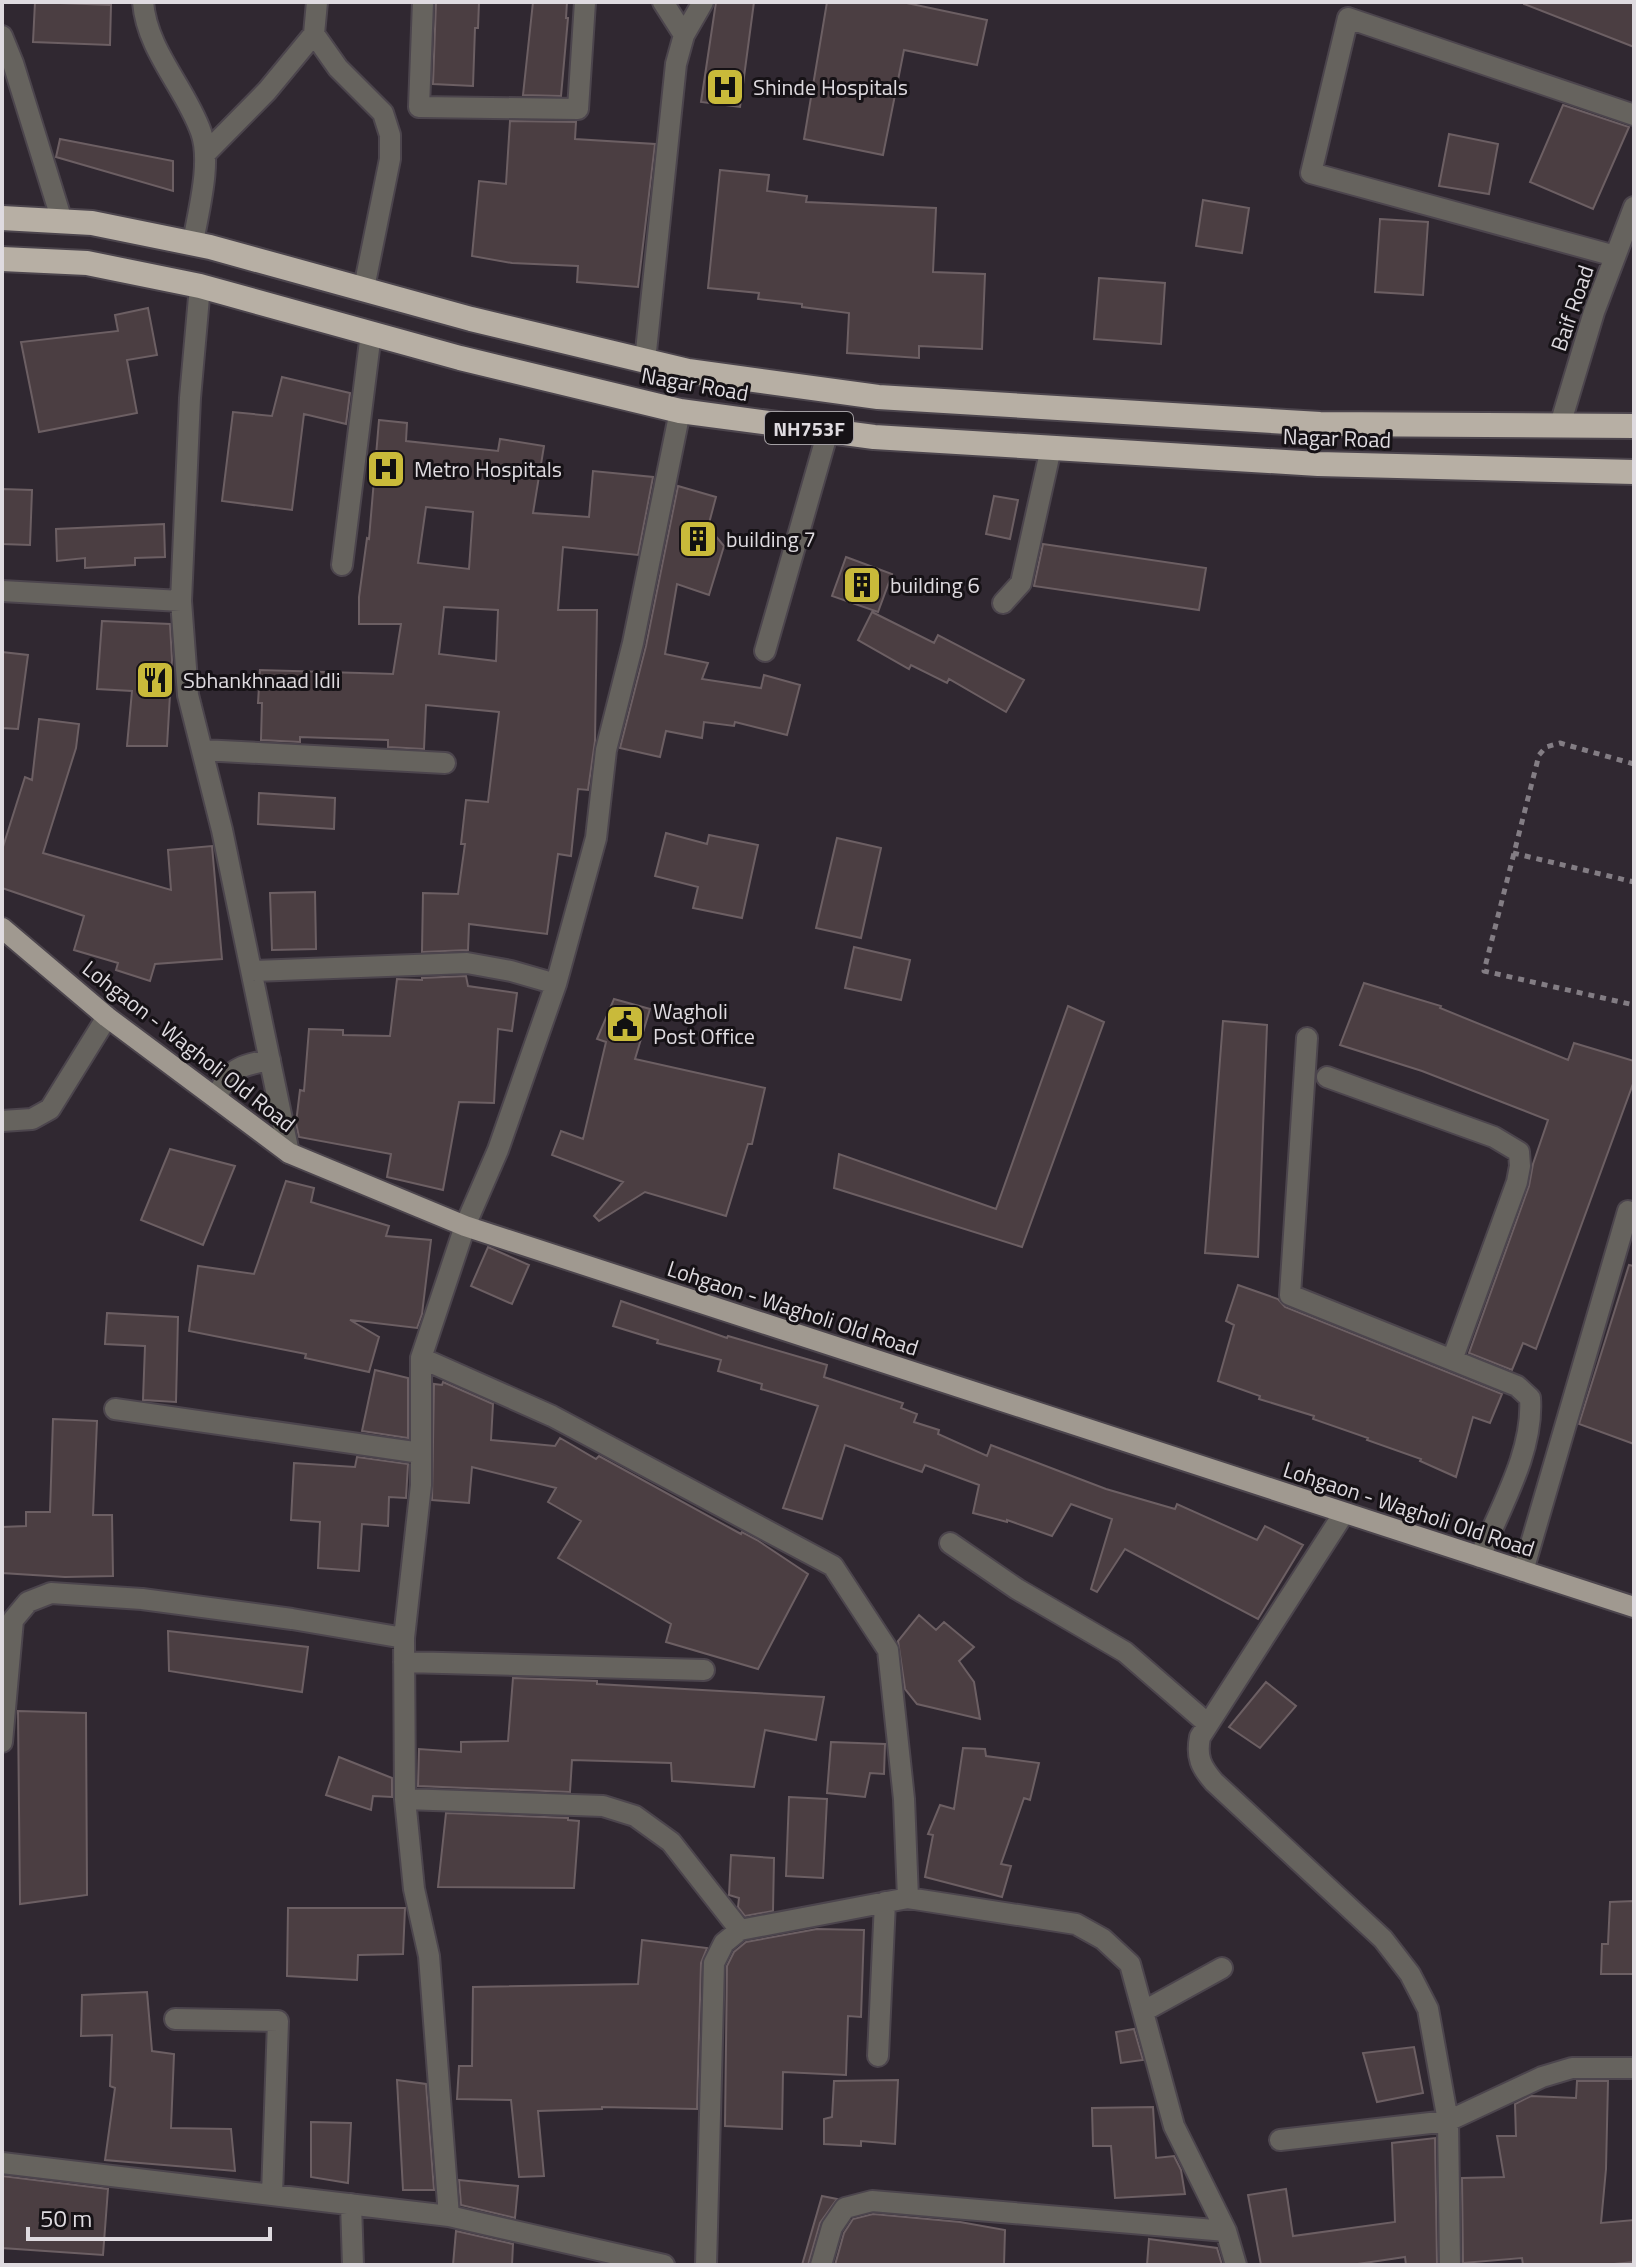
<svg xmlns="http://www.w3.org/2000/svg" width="1636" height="2267" font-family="'Titillium Web',sans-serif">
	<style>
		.building { fill: #4b3e42; stroke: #6c5f63; stroke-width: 2; fill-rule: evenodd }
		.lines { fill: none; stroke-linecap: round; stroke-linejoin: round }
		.minor-casing { stroke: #4c454d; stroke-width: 24 }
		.major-casing { stroke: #4c454d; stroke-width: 24 }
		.highway-casing { stroke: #4c454d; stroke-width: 28 }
		.path { stroke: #837d84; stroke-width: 5; stroke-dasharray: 6 6; stroke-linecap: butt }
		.minor { stroke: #66635e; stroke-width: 20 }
		.major { stroke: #a09990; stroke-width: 20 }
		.highway { stroke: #b7afa4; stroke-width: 24 }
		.labels { text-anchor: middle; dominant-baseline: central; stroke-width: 6; stroke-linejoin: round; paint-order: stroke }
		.shield { fill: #161216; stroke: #a39fa3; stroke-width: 2 }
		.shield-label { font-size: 20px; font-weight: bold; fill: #dfdbe0 }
		.poi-label { font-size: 22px; fill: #dfdbe0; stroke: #161216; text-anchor: start }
		.street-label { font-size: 22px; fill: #dfdbe0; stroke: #161216 }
	</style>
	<rect width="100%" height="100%" fill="#302831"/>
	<path class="building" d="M35,2l76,3 -1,40 -77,-3z
		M436,2h43l-1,26h-3l-2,58 -40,-2z
		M533,2h34l-1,16h2l-7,78 -38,-1z
		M716,2h38l-14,105 -39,-5z
		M827,2h75l85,18 -10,45 -73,-15 -21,105 -79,-16z
		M1524,2h110v45l-110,-43z
		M1563,105l66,22 -36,82 -63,-27z
		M510,121l66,1 -1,17 80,5 -17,143 -61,-5 1,-16 -66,-3 -40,-7 7,-75 27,3z
		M1449,134l49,10 -9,50 -50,-8z
		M60,139l113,22v30l-117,-34z
		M720,170l49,5 -2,16 40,5 -1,6 130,6 -3,64 52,2 -3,75 -63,-3v12l-72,-5 2,-40 -47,-6v-3l-44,-5 1,-6 -51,-5z
		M1203,200l46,8 -7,45 -46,-7z
		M1380,219l48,3 -5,73 -48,-3z
		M1099,278l66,5 -4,61 -67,-5z
		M148,308l9,47 -30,5 10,53 -98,19 -18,-90 97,-11 -3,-16z
		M282,377l68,16 -4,31 -42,-10 -12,96 -70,-9 11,-89 39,4z
		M379,420l28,3 -1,18 92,10 2,-12 44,7 -11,67 56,4 4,-46 60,6 -15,78 -75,-8 -5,63h39l-2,131 -7,49 -10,-1 -7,67 -13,-2 -11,80 -78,-10 -1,26 -46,2 1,-59 35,1 7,-50h-4l5,-44 22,2 11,-90 -73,-7 -2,44 -36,-2v-7l-88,-3v5l-39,-2 1,-37h-4l2,-33 133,4 8,-50h-42v-27l8,-59 2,1zM426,507l47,5 -4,57 -51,-6zM444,607l54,3 -2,51 -57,-7z
		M678,486l38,11 -8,30 16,19 -15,49 -32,-11 -12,70 43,9 -6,16 59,9 3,-13 36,10 -13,50 -52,-13 -1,4 -30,-4 -2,16 -36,-7 -6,26 -40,-9 26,-102z
		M2,489l30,1 -2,55 -28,-1z
		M994,496l24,4 -8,39 -24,-5z
		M164,524l1,33 -30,1v7l-50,3v-10l-28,3 -1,-32z
		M1043,544l163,24 -7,42 -165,-24z
		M846,557l46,17 -14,38 -46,-16z
		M872,612l62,31 4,-8 86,45 -18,32 -57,-33 -2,4 -36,-18 -2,4 -51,-29z
		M102,621l68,3 2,36 -5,86h-40l5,-55 -35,-2z
		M2,652l26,3 -10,74 -16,-1z
		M39,719l40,5 -3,24 -33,105 128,37 -3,-40 44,-4 10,113 -67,5 -5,17 -34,-11 2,-7 -44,-13 10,-34 -82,-28v-38l23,-73 7,3z
		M259,793l76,5 -1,31 -76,-5z
		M666,833l41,11 2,-9 49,10 -16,73 -49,-10 5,-21 -43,-11z
		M837,838l44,10 -20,90 -45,-10z
		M315,892l1,57 -44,1 -2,-57z
		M854,947l56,13 -9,40 -56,-12z
		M466,976l2,10 49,7 -5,38 -14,-2 -4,74 -35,-1 -16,88 -56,-13 4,-23 -92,-17 -3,-14 4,-33 4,1 5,-62 34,1v5l47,1 7,-57 25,1v-2z
		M1364,983l77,23 -1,2 128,52 6,-17 60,18v20l-98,268 -13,-6 -11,27 -43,-17 60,-167 4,-22 15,-44 -126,-49 -82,-26z
		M614,999l36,10 -15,50 130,29 -13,56h-4l-22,72 -81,-24 -46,29 -5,-5 29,-34 -71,-27 9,-24 22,8 23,-97 -9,-3z
		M1068,1006l36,16 -82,225 -188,-59 5,-34 157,55z
		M1223,1021l44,4 -9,232 -53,-4z
		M170,1149l65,17 -32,79 -62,-25z
		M286,1181l28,7 -3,14 78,24 -3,10 45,4 -9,74 -5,14 -67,-8 29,17 -10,35 -64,-14 1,-4 -117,-23 9,-65 56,8z
		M488,1247l41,18 -17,39 -41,-18z
		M1629,1265l5,1v178l-55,-20z
		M1238,1285l40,14 7,8 217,87 -12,29 -17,-6 -17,60 -36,-16 1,-2 -54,-19 1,-2 -55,-19 1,-3 -55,-17 1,-3 -42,-15 16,-56 -8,-4z
		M621,1301l106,37 1,-2 99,29 -3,12 79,26 -2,5 16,6 -3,8 25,8 -1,4 49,22 4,-11 115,44 69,20 2,-5 80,36 8,-14 38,19 -45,74 -133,-70 -28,43 -6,-3 21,-70 -41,-15 -19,32 -45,-16v2l-34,-9 6,-28 -54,-20 -3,7 -77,-27 -23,74 -39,-11 35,-102 -57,-17 1,-5 -44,-13 3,-11 -64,-17 1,-3 -45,-14z
		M107,1313l71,4 -2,85 -33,-2 2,-54 -40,-2z
		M375,1370l33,8v60l-46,-7z
		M443,1382l50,22 -2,36 64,6 5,-8 36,21 3,-3 142,78 1,-2 15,8 51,34 -50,95 -92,-27 5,-18 -113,-66 23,-37 -33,-19 8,-14 -84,-21 -3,36 -37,-3 2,-116 8,1z
		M53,1419l44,2 -4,94h19l1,61 -48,1 -63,-4v-46l24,-1v-14h24z
		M357,1457l51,7 -2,34 -17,-1 -1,29 -26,-2 -3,47 -41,-3 2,-46 -29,-2 3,-57 61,4z
		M919,1615l17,15 8,-8 30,25 -15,14 15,21 6,37 -63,-15 -12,-15 -7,-48z
		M168,1631l140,16 -6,45 -133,-21z
		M513,1678l84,3v3l227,13 -8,43 -51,-10 -11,57 -82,-6 -1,-18 -99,-3 -2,32 -152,-6 1,-37 42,3v-10l47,-1z
		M1266,1682l30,24 -36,42 -31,-21z
		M18,1711l68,2 1,182 -67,9z
		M831,1742l54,2 -1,30 -14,-1 -5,24 -38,-4z
		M963,1748l22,1 1,7 53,7 -9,37 -6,-2 -23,66 10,2 -9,31 -77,-20 8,-42 -5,-1 12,-29 14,4z
		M339,1757l53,21v19l-19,-1 -2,14 -45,-15z
		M789,1797l38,2 -4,79 -37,-2z
		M446,1813l122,5v2l11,1 -5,67 -136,-1z
		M731,1855l43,3 -1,53 -28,5 -7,-9 1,-9 -10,-3z
		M1634,1901v73h-33l1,-30h6l2,-42z
		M288,1908h117l-2,46 -45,1 -1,25 -70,-4z
		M817,1929l47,1 -3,87 -13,-1 -2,59 -63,-3 -1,57 -57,-3 2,-160 7,-14 12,-10z
		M642,1940l65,8 -6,15 -4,146 -95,-2v2l-64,2 6,65 -25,1 -8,-77 -54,-1 2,-33h13l1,-79 165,-3z
		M147,1992l5,59 22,3 -3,74 60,1 4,42 -130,-11 10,-72 -5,-2 2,-51 -31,1 1,-41z
		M1134,2029l9,31 -22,3 -5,-31z
		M1414,2047l9,46 -46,9 -14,-49z
		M397,2080l29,4 8,106h-31z
		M898,2080l-3,64 -34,-3v5l-37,-2v-25l8,-2 2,-36z
		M1577,2081h31l-2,88 -5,54 33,-3v42l-30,3h-81l-1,-7 -59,5 -1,-85 42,-1 -7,-41h19l-1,-32 16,-8 45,2z
		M1153,2107l3,51 18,-2 7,14 4,24 -70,4 -4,-52h-18l-1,-38z
		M311,2122l40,1 -3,60 -37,-6z
		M1435,2138l2,127h-31l-1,-8 -54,8h-90l-13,-70 38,-6 7,47 102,-14 -3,-79z
		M2,2176l106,13 -5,66 -101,-7z
		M459,2180l59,6 -3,32 -54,-13z
		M822,2196l15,3 -17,24 -12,42h-6z
		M873,2214l87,8 45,8 -1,35h-169l9,-32 9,-14z
		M456,2231l57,13 -1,21h-59z
		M1149,2239l68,9 5,17h-75z"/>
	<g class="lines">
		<defs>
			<path id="minor" d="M143,2c4,49 42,85 58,130 11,30 -3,80 -8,111
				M423,2l-4,105 159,2 7,-107
				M663,2l21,33
				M314,34l24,34 45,45 7,22v24l-26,129
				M2,36l11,27 49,158
				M206,153l61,-62 47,-57 3,-32
				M1615,256l-304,-83 37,-155 286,97
				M200,286l-10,112 -9,203 7,94 34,135 67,323
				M645,361l31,-297 8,-29 19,-33
				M1560,425l34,-113 40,-105
				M342,565l29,-232
				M2,591l179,10
				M1003,603l18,-20 30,-135
				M765,651l63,-220
				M202,750l243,13
				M252,971l215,-8 44,8 45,13
				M1307,1038l-17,257 227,91 13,12c4,53 -30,110 -50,159
				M1327,1077l167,60 25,15 1,14 -3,16 -65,178
				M216,1098c14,-30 22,-32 54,-38
				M2,1121l30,-2 18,-10 57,-92
				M421,1358l44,-132 33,-76 58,-166 40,-146 10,-88 27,-107 47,-232
				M115,1409l306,44
				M1344,1513l-144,224c-4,20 1,30 14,45l169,157 27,35 18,35 20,112 2,144
				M950,1543l67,46 108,63 83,72
				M1523,1571l105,-360
				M404,1662l300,8
				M2,1742l11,-122 15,-18 23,-9 91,6 150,20 112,19
				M405,1799l198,7 32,10 36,26 69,88
				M1144,2011l78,-43
				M175,2019l103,2 -6,174
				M878,2056l7,-154
				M1280,2140l168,-19 94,-44 30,-9h62
				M2,2163l447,53 215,49
				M351,2204l2,61
				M449,2216l-20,-260 -15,-67 -9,-90 -1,-161 17,-153v-127l131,58 281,150 55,84 16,149 4,99 168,26 27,15 27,25 44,162 52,105 10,34
				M706,2265l8,-302 10,-20 16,-13 168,-32
				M821,2265l11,-38 13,-19 27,-7 354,30"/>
			<path id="major" d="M2,928l105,89 182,136 176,73 1169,381"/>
			<path id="highway" d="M2,218l90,5 118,24 261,72 217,52 190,26 442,27 314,2
				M2,259l85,4 113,23 260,72 220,53 194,26 444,27 316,8"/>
		</defs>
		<use href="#minor" class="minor-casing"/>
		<use href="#major" class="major-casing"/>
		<use href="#highway" class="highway-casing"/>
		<path class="path" d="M1634,764l-74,-21 -14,4 -7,8 -55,216 150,34
			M1513,853l121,29"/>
		<use href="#minor" class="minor"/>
		<use href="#major" class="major"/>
		<use href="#highway" class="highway"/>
	</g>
	<defs>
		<symbol id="hospital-square" viewBox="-11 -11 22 22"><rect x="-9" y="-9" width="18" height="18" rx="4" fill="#c9ba3a" stroke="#161216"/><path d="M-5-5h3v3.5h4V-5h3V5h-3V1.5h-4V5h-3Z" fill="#111"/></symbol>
		<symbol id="building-square" viewBox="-11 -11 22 22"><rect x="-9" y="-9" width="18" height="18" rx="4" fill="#c9ba3a" stroke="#161216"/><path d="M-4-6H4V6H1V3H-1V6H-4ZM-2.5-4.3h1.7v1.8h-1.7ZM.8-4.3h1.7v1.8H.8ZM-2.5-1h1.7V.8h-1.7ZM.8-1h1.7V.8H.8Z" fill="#111"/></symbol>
		<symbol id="restaurant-square" viewBox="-11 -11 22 22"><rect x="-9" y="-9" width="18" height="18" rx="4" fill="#c9ba3a" stroke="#161216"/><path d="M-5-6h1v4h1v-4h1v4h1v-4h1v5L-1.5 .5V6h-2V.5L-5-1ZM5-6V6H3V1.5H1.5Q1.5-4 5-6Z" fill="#111"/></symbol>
		<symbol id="civic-square" viewBox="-11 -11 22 22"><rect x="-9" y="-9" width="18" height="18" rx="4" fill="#c9ba3a" stroke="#161216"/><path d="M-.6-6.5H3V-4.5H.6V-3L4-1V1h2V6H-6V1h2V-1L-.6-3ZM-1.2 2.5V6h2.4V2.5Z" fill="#111"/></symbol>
	</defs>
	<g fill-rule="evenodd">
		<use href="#hospital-square" x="703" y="65" width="44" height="44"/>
		<use href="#hospital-square" x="364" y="447" width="44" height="44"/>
		<use href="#building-square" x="676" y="517" width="44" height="44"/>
		<use href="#building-square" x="840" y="563" width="44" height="44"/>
		<use href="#restaurant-square" x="133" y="658" width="44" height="44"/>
		<use href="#civic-square" x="603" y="1002" width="44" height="44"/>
	</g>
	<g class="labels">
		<rect class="shield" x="765" y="412" width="88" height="32" rx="6"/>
		<g class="shield-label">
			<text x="809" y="428">NH753F</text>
		</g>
		<g class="poi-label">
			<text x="753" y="87">Shinde Hospitals</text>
			<text x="414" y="469">Metro Hospitals</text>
			<text x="726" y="539">building 7</text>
			<text x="890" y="585">building 6</text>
			<text x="183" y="680">Sbhankhnaad Idli</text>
			<text x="653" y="1011">Wagholi<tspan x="653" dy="25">Post Office</tspan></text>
		</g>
		<g class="street-label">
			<text transform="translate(1572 308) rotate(-71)">Baif Road</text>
			<text transform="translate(695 384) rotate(10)">Nagar Road</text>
			<text transform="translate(1337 438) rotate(2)">Nagar Road</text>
			<text transform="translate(189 1046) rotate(38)">Lohgaon - Wagholi Old Road</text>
			<text transform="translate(793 1308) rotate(18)">Lohgaon - Wagholi Old Road</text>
			<text transform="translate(1409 1509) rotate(18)">Lohgaon - Wagholi Old Road</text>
		</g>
	</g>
	<rect width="1636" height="2267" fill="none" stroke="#dfdbe0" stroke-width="8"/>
	<path d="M28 2227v12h242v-12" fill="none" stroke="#dfdbe0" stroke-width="4"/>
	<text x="40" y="2227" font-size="24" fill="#dfdbe0" stroke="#161216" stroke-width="6" paint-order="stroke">50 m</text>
</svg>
